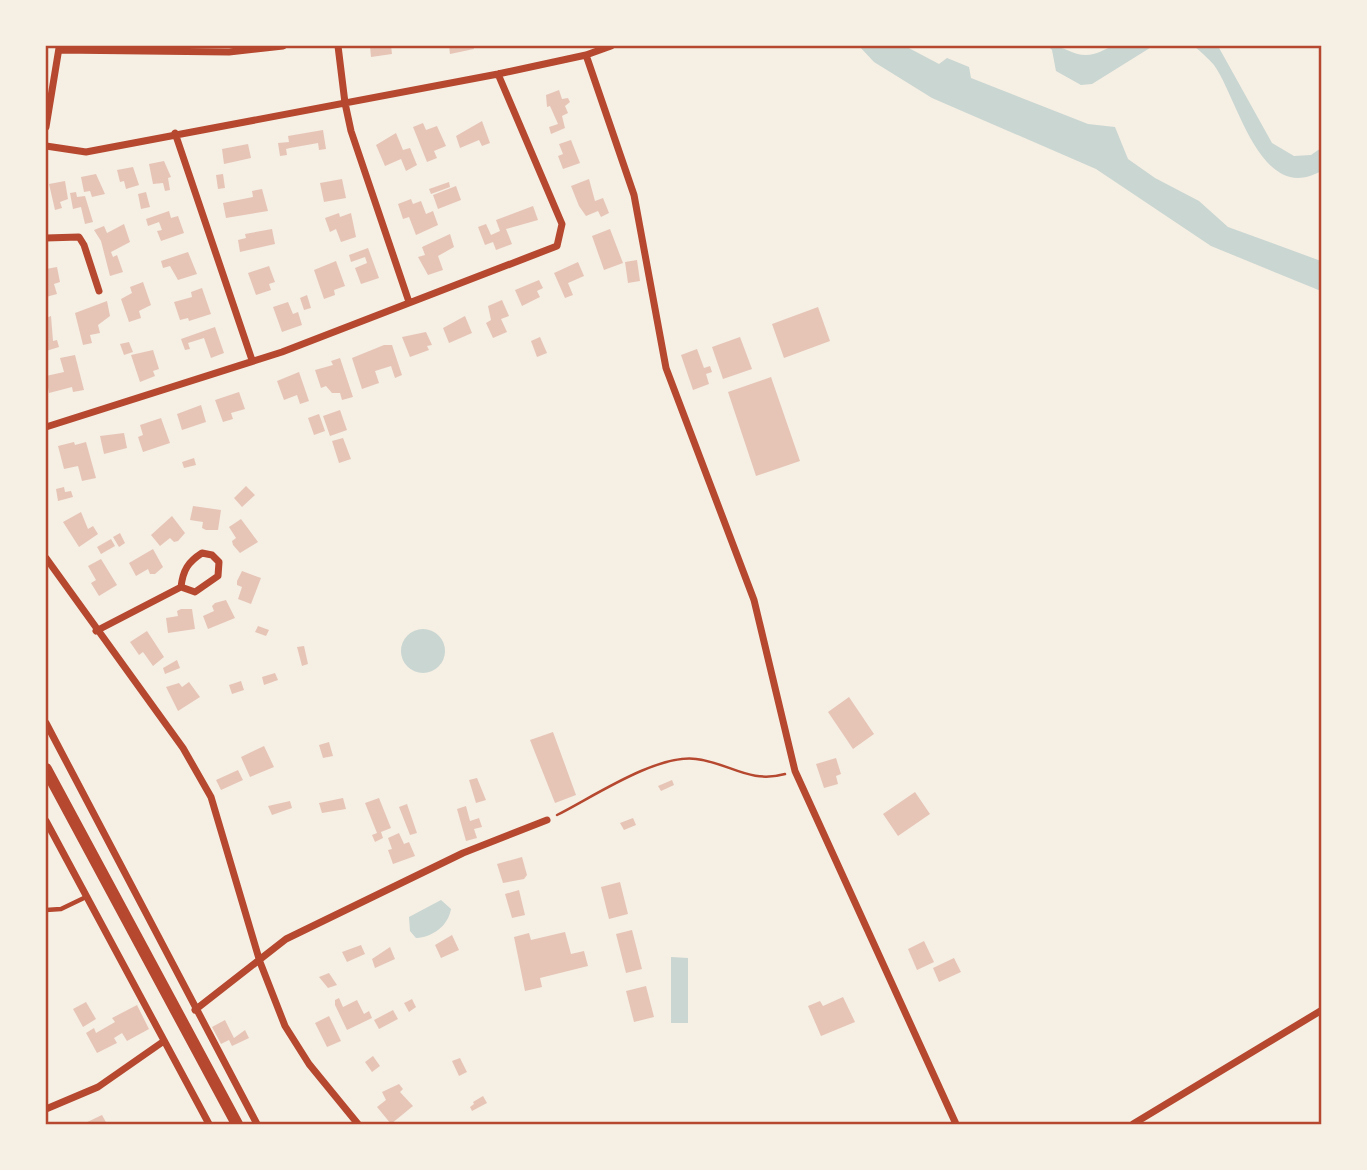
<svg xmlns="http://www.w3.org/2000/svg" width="1367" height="1170" font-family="Figtree,sans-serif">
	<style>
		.water { fill: #c9d6d2 }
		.building { fill: #e6c5b7 }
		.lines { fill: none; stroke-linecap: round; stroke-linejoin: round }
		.path { stroke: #b5482f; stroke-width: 2.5 }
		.service { stroke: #b5482f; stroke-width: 4.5 }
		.minor { stroke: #b5482f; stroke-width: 7 }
		.primary { stroke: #b5482f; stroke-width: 12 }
		.neatline { fill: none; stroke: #b5482f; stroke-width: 2.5 }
	</style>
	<rect width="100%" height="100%" fill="#f6efe4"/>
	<path class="water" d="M859,46h46l34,18 8,-6 22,9 2,11 117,46 27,3 13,32 27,19 44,23 29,26 93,34v30l-110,-45 -115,-77 -164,-71 -58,-36z
		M1048,46c15,-1 24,9 38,9 11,0 18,-6 27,-9 11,-4 28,-1 40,0l-61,38 -11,1 -25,-14 -4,-21z
		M1194,46h24l54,97 22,13 17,-1 10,-7v23c-61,35 -83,-73 -107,-106 -6,-7 -13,-13 -20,-19z
		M401 651a22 22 0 1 1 44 0a22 22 0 1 1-44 0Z
		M441,900l10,9c-3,17 -18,28 -35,29l-6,-7 -1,-14z
		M671,957l17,1v65h-17z"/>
	<path class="building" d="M370,46h21l1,8 -21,3z
		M449,46h24l1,3 -24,5z
		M559,90l3,9 6,-1 2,4 -5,4 3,7 -6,3 3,12 -14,6 -2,-7 9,-3 -8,-18 -3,1 -1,-12z
		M482,121l8,22 -8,3 -3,-6 -19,8 -4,-12z
		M423,123l3,7 11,-4 9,20 -12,5 3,7 -10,4 -14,-35z
		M323,130l3,19 -7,1 -1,-7 -28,5 -4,1 1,6 -7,1 -2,-13 11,-1 -1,-6z
		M396,133l7,17 7,-2 7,17 -11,6 -5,-12 -16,7 -9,-21z
		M571,140l9,23 -17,6 -5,-13 5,-2 -4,-10z
		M248,144l3,14 -27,6 -2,-15z
		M164,161l7,16 -3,1 2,12 -5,1 -2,-8 -10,1 -4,-20z
		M133,167l6,18 -13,4 -2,-8 -4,1 -3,-12z
		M96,174l9,20 -13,3 -2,-6 -6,1 -3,-15z
		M223,174l2,14 -7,1 -2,-14z
		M342,179l4,19 -22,4 -4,-19z
		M589,179l6,22 8,-3 6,15 -8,4 -3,-6 -12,5 -7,-10 -8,-20z
		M65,181l3,18 -8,3 2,6 -7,2 -6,-26z
		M449,182l1,5 -19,7 -2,-5z
		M456,186l5,14 -23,9 -5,-14z
		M262,189l6,22 -42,7 -3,-15 30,-6 -1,-6z
		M76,192l1,5 8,-1 8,26 -8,2 -4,-17 -8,2 -3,-16z
		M146,192l4,15 -9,2 -3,-15z
		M411,199l2,5 8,-3 5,13 7,-3 5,14 -22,10 -7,-18 -6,2 -5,-15z
		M533,206l5,14 -32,9 6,15 -16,6 -3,-8 -8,3 -7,-18 8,-3 5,11 9,-4 -4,-11z
		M169,211l2,7 7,-2 6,17 -23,8 -4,-10 5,-1 -3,-8 -11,4 -2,-7z
		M339,213l1,4 11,-4 5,24 -15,5 -5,-13 -6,3 -5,-14z
		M124,224l6,18 -19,10 2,5 4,-2 6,17 -13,4 -9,-35 -7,-11 10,-4 3,7z
		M272,229l3,15 -35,8 -2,-12 8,-2 -1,-4z
		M610,229l13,34 -19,7 -12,-34z
		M450,234l4,13 -16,9 5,14 -15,5 -10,-18 7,-2 -3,-8z
		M368,248l11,30 -18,6 -6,-16 12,-5 -2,-6 -14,5 -2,-7z
		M188,252l9,22 -19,6 -8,-14 -7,2 -2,-7z
		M637,260l3,21 -12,2 -3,-21z
		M336,261l9,25 -11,4 1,5 -11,4 -10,-29z
		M578,262l6,14 -16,7 5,12 -8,3 -11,-25z
		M269,266l6,16 -6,2 2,6 -15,5 -8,-22z
		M57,267l3,15 -6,2 3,10 -11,3v-28z
		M539,280l4,8 -6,3 3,6 -18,9 -7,-16z
		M143,282l8,23 -12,6 2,7 -12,4 -8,-23 11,-6 -2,-6z
		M202,288l9,26 -22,7 -1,-3 -8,2 -6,-18 18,-5 -1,-5z
		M307,295l4,13 -7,2 -4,-12z
		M502,300l7,16 -8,3 6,13 -14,6 -7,-15 5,-3 -3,-14z
		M107,301l3,15 -12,9 2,8 -10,2 2,8 -9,2 -8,-32z
		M288,302l5,12 5,-2 4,13 -20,7 -9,-25z
		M818,307l12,34 -46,17 -12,-34z
		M51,316l2,25 4,-1 2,7 -13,4v-33z
		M465,316l7,17 -23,10 -6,-15z
		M215,327l9,26 -13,5 -7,-20 -16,5 2,6 -5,1 -4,-11z
		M426,332l6,13 -5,1 2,4 -19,7 -8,-20z
		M540,337l7,16 -10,4 -6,-16z
		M740,337l12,32 -29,10 -11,-32z
		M129,342l4,10 -9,3 -4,-11z
		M384,345h8l10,30 -7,3 -4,-12 -16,5 4,12 -17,6 -10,-31z
		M697,349l7,19 6,-2 2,6 -6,2 3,10 -16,6 -12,-35z
		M153,350l6,19 -6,2 2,5 -15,6 -9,-27z
		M75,355l9,35 -11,2 -1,-5 -23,6 -3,-17 18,-4 -4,-14z
		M340,358l13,39 -11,3 -2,-7h-8l-6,-7 -5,2 -6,-18 18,-5 -2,-4z
		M299,372l10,29 -9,3 -3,-9 -13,5 -7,-19z
		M771,377l29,84 -44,15 -28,-84z
		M239,392l6,17 -14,4 2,6 -10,3 -8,-22z
		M201,405l5,17 -24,8 -5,-16z
		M340,410l7,20 -17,6 -7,-20z
		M319,414l6,17 -11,4 -6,-17z
		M161,418l9,25 -27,9 -5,-15 5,-2 -3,-10z
		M124,433l3,15 -23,6 -4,-18z
		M343,438l8,21 -12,4 -7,-22z
		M74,442l1,3 11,-3 10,36 -14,3 -4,-15 -14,3 -6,-23z
		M194,458l2,7 -12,3 -2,-6z
		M246,486l9,9 -13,12 -8,-9z
		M64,487l1,5 6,-1 2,6 -15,4 -2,-12z
		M193,506l28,4 -3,20h-12l-4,-2 1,-6 -13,-2z
		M81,512l7,17 5,-3 5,8 -19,13 -16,-25z
		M172,516l13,17 -7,8 -4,1 -4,-4 -10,8 -9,-11z
		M241,519l17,23 -18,11 -7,-8 -1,-4 4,-3 -7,-11z
		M120,533l5,10 -6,4 -6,-10z
		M111,539l4,7 -14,8 -4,-7z
		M153,549l10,18 -8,7h-5l-2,-5 -12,7 -7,-13z
		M101,559l16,26 -18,11 -8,-13 5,-3 -8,-14z
		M242,571l19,7 -10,26 -13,-5 4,-12 -5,-2v-4z
		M226,600l9,18 -27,11 -5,-13 11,-5 -2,-5 3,-3z
		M181,609h11l3,20 -27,4 -2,-15 12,-2 -1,-5z
		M258,626l11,4 -3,6 -11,-4z
		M147,631l17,26 -11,9 -10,-14 -4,3 -9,-13z
		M304,646l4,18 -6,2 -5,-19z
		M177,660l3,8 -15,6 -2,-6z
		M275,673l3,7 -14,5 -2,-8z
		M241,681l3,9 -12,4 -3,-9z
		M189,682l11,15 -22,14 -12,-24 13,-4 3,4z
		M849,697l25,37 -21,15 -25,-37z
		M553,732l23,63 -21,8 -25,-63z
		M329,742l4,14 -10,2 -4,-13z
		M264,746l10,21 -24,10 -9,-20z
		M836,758l5,16 -5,2 2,8 -14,4 -8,-24z
		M238,770l5,10 -22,10 -5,-10z
		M477,778l9,22 -10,3 -7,-23z
		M672,780l2,5 -13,6 -3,-5z
		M915,792l15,22 -32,22 -15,-22z
		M343,798l3,11 -24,4 -3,-10z
		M379,798l12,30 -10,4 2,6 -8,4 -3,-7 5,-2 -12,-30z
		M290,801l2,7 -20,7 -4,-9z
		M407,804l10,29 -7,2 -11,-28z
		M466,806l4,15 9,-3 3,9 -8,2 3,9 -11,3 -9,-32z
		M633,818l3,7 -12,5 -4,-7z
		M399,833l5,11 5,-2 6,14 -22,8 -5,-14 4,-1 -4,-11z
		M522,857l5,18 -3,4 -21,4 -6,-19z
		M620,882l8,32 -19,5 -8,-32z
		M519,890l6,25 -13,3 -7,-24z
		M632,930l10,39 -16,4 -10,-39z
		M565,932l6,22 13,-3 4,15 -48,12 2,9 -17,4 -11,-54 15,-4 2,7z
		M452,935l7,15 -18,8 -6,-13z
		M924,941l10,21 -17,8 -9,-21z
		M361,945l4,9 -18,8 -5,-10z
		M390,947l5,12 -20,9 -3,-9z
		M954,958l7,14 -22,10 -6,-14z
		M329,973l8,12 -9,3 -9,-11z
		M646,986l8,31 -20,5 -8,-31z
		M843,997l12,25 -34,14 -13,-30 12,-5 3,5z
		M339,998l4,9 14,-7 7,14 5,-3 3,7 -25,12 -12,-25v-5z
		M412,999l4,8 -7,5 -5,-9z
		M86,1002l10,17 -13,8 -10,-18z
		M137,1005l12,24 -22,12 -5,-8 -8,5 3,5 -20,10 -11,-20 8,-5 2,5 19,-11 -3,-4z
		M393,1010l5,9 -19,10 -5,-9z
		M329,1016l12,25 -14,6 -12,-24z
		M225,1020l9,18 11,-8 4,8 -17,8 -3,-6 -8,4 -9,-17z
		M373,1056l7,10 -8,6 -7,-10z
		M460,1058l7,14 -8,4 -7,-15z
		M399,1084l4,5 -3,3 13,14 -22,18 -14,-17 9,-7 -4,-8z
		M483,1096l4,7 -15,8 -2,-4 4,-3 -1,-2z
		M102,1115l5,9h-24z"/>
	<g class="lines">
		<path class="path" d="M557,815c36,-18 99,-61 139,-56 34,4 53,25 89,15"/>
		<path class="service" d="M46,910l15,-1 25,-12"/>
		<path class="minor" d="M338,46l7,57 6,28 58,171
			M59,50l170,2 54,-6
			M586,55l48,140 32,173 88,232 41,171 161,353
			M46,127l13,-79
			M175,133l77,227
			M46,146l40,6 412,-78 88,-19 25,-9
			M46,238l33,-1 5,8 15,46
			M46,427l236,-75 275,-106 5,-22 -64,-150
			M46,558l137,190 28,49 49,165 25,64 24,38 49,60
			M96,631l85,-44 14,5 23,-16 1,-14 -7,-7 -10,-2c-14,9 -19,17 -21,34
			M46,723l211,401
			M46,821l163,303
			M195,1010l91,-71 177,-86 84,-33
			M46,1109l52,-22 66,-46
			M1133,1124l189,-114"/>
		<path class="primary" d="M46,769l191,355"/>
	</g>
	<rect width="1367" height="1170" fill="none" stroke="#f6efe4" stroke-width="94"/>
	<rect x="47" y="47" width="1273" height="1076" class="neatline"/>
</svg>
